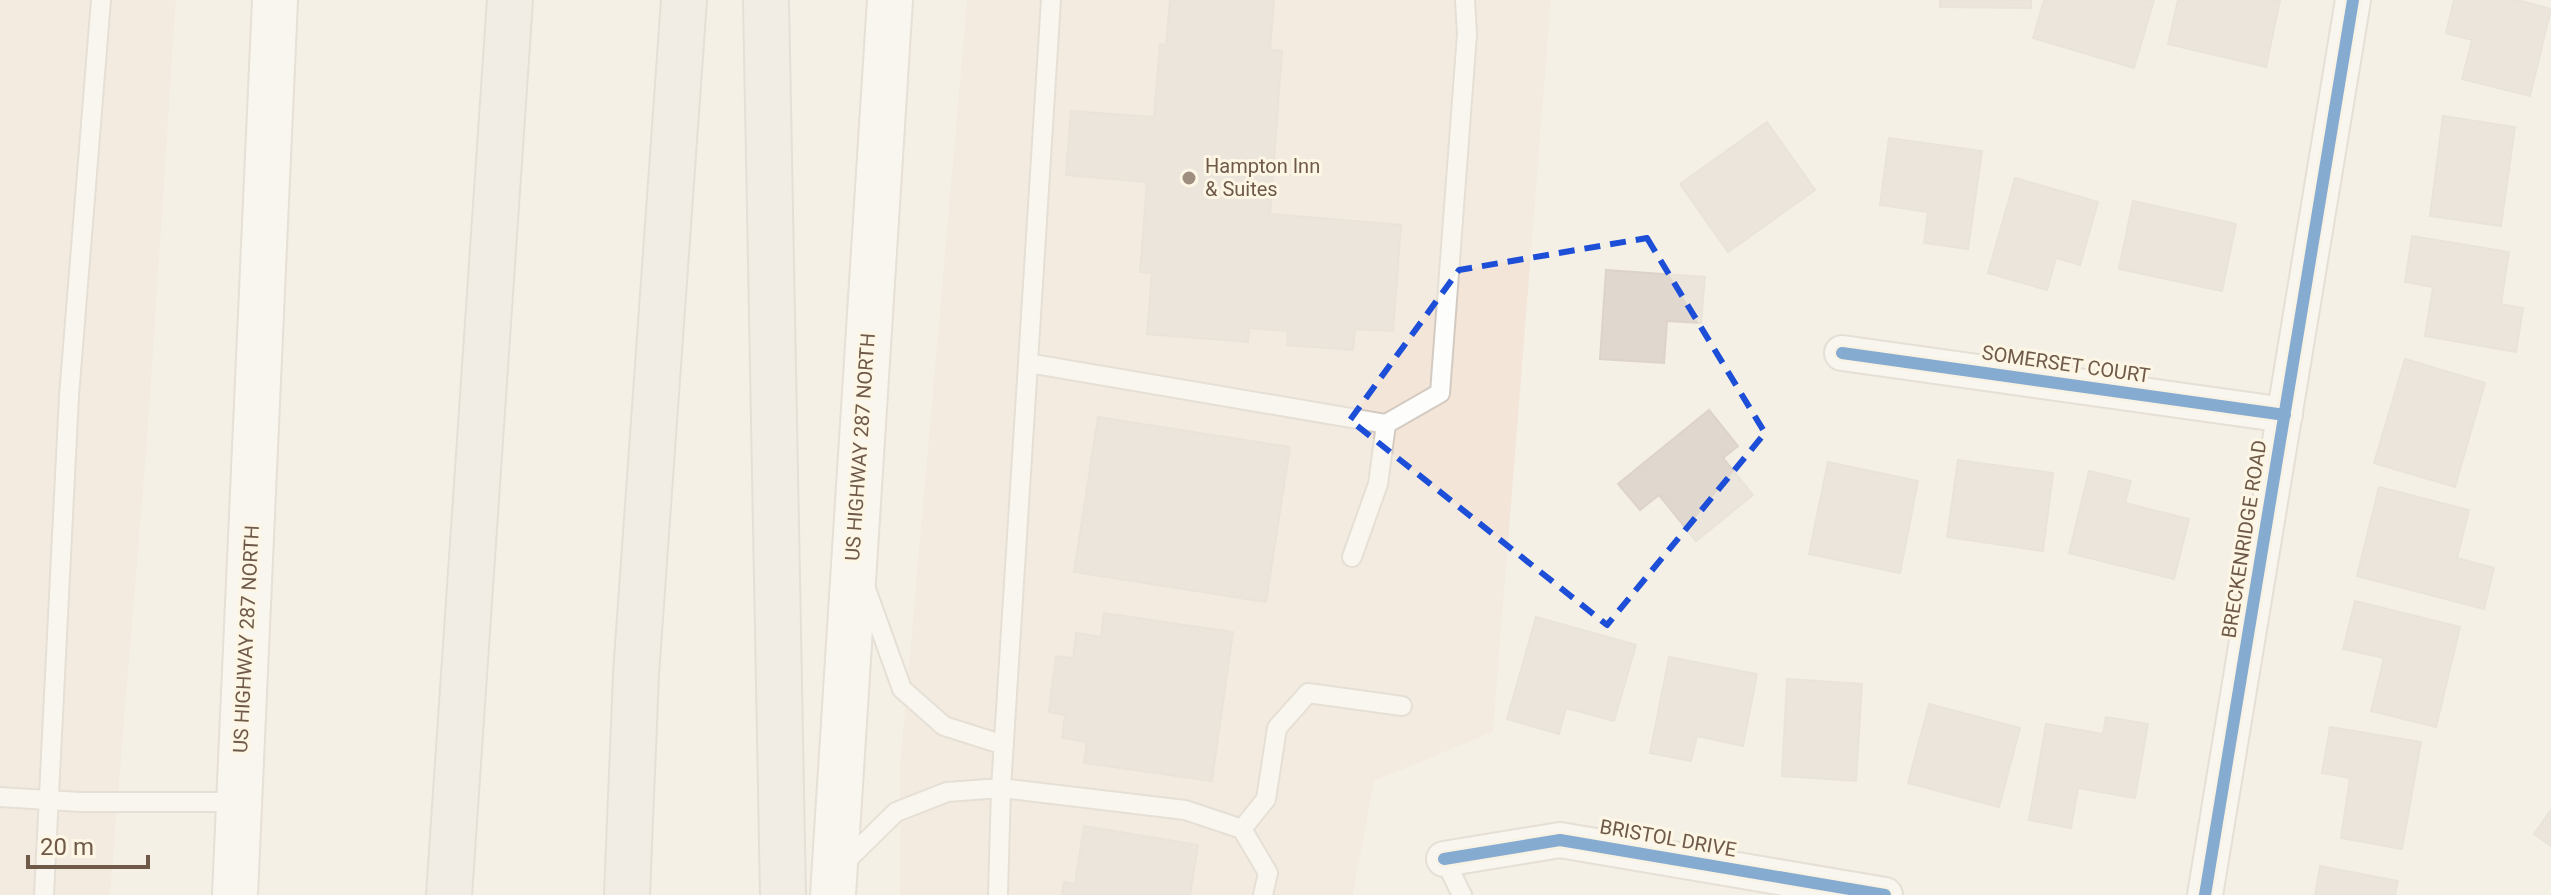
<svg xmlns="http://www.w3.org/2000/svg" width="2551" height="895" font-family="Roboto,sans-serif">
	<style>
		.commercial { fill: #f4e5d9 }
		.building { fill: #e0d8ce; stroke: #ddd3c9; stroke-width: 2 }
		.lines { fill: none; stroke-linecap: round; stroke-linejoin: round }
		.service-casing { stroke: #d3cbc2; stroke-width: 22 }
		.minor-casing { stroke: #d3cbc2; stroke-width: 38 }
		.secondary-casing { stroke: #d4ccc3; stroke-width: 48 }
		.motorway-casing { stroke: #d3ccc4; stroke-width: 48 }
		.service { stroke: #fdfdfb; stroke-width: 18 }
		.minor { stroke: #fdfdfb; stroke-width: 34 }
		.secondary { stroke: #fdfdfb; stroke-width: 44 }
		.motorway { stroke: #f0e8e3; stroke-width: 44 }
		.cycleway-casing { stroke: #fef6e5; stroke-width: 17 }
		.cycleway { stroke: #0057b8; stroke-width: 12 }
		.marked { fill: none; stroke: #1d4ed8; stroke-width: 6; stroke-dasharray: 16 10; stroke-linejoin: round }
		.poi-dot { fill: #9e8e80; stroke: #fef6e5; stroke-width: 3 }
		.labels { text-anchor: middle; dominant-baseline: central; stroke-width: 6; stroke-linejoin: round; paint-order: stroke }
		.poi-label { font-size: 20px; fill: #6f5a49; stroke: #fef6e5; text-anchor: start }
		.street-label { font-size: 20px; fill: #6f5a49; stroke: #fef6e5 }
	</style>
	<rect width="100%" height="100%" fill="#f4f0e6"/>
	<path class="commercial" d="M0,0h176l-28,429 -38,466h-110z
		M967,0h584l-58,732 -119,49 -21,114h-453v-128z"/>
	<path class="building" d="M1170,0h104l-4,50 12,1 -12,163 131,11 -8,106 -38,-2 -2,21 -66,-5 1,-14 -39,-3 -1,14 -101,-8 5,-61 -12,-1 7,-90 -81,-7 5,-64 83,6 6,-73 6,1z
		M1940,0h91v8l-91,-1z
		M2044,0h110l-20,68 -101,-30z
		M2178,0h102l-14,67 -98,-23z
		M2454,0h63l34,9 -21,87 -68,-17 10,-39 -26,-7z
		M2443,116l72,11 -14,99 -71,-10z
		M1767,122l48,68 -87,62 -48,-68z
		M1889,138l93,13 -14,98 -44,-6 4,-31 -48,-7z
		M2015,178l83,24 -18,63 -24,-7 -9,32 -59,-17z
		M2133,201l103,23 -14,67 -103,-22z
		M2412,236l97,16 -8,52 22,4 -7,44 -91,-16 8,-49 -28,-5z
		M1606,270l99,7 -4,46 -34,-2 -3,42 -64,-4z
		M2405,359l80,24 -30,104 -81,-24z
		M1709,410l29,36 -15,12 30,37 -57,46 -37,-46 -19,15 -22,-26z
		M1098,417l192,30 -24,155 -192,-30z
		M1958,460l95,13 -10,78 -96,-14z
		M1828,462l90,19 -18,92 -91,-19z
		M2089,471l42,10 -6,22 64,16 -15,60 -105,-26z
		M2379,487l90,23 -12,48 37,10 -10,41 -127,-33z
		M2355,601l105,26 -24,100 -65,-16 13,-53 -41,-9z
		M1104,613l129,19 -21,149 -128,-18 3,-21 -25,-4 3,-23 -16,-3 7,-56 17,2 3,-25 25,4z
		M1536,617l100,28 -22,76 -48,-13 -7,26 -52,-15z
		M1669,657l88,17 -14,72 -46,-10 -6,25 -41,-8z
		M1787,679l75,5 -6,97 -74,-5z
		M1929,704l91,24 -21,79 -91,-24z
		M2106,717l42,7 -13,74 -57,-10 -7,40 -42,-8 17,-96 57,10z
		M2330,727l91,15 -19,107 -61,-11 9,-60 -28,-5z
		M2551,810v36l-17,-12z
		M1084,826l114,19 -8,50h-128l2,-13 11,2z
		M2320,866l78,15 -3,14h-80z"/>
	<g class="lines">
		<defs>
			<path id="service" d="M1028,363l358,61 54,-31 27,-359 -2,-34
				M1352,557l26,-73 8,-60
				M866,589l36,100 42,37 60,19
				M0,797l80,5h159
				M1242,829l26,44 -5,22
				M1444,859l18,36
				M840,867l56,-55 51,-20 54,-4 184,22 57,19 24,-30 11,-71 31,-35 94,13
				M44,895l25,-499 32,-396
				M998,895l3,-107 50,-788"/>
			<path id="minor" d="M1842,353l443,62
				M1444,859l116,-19 325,55
				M2205,895l148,-895"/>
			<path id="secondary" d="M235,895l40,-895
				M833,895l57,-895"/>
			<path id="motorway" d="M766,0l17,895
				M449,895l61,-895
				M627,895l9,-221 48,-674"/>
		</defs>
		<use href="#service" class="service-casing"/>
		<use href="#minor" class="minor-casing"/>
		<use href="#secondary" class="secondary-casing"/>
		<use href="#motorway" class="motorway-casing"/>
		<use href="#service" class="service"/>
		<use href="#minor" class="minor"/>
		<use href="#secondary" class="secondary"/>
		<use href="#motorway" class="motorway"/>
		<defs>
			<path id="cycleway" d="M1842,353l443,62
				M1444,859l116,-19 325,55
				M2205,895l148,-895"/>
		</defs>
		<use href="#cycleway" class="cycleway-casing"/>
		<use href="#cycleway" class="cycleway"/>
	</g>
	<path d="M0 0H2551V895H0ZM1647,238l118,195 -158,192 -257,-205 109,-150z" fill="#f4f0e6" fill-opacity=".55" fill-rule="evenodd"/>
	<path class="marked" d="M1647,238l118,195 -158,192 -257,-205 109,-150z"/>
	<circle class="poi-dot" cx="1189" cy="178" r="8"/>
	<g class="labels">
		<g class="poi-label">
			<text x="1205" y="166">Hampton Inn<tspan x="1205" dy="23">&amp; Suites</tspan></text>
		</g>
		<g class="street-label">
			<text transform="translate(2066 364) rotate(8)">SOMERSET COURT</text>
			<text transform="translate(860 447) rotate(-86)">US HIGHWAY 287 NORTH</text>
			<text transform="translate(2244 539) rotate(-81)">BRECKENRIDGE ROAD</text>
			<text transform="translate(246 639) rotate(-87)">US HIGHWAY 287 NORTH</text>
			<text transform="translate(1668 838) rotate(10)">BRISTOL DRIVE</text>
		</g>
	</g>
	<path d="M28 855v12h120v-12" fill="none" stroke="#6f5a49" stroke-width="4"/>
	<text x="40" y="855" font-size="24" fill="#6f5a49" stroke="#fef6e5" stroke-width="6" paint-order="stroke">20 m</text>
</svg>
